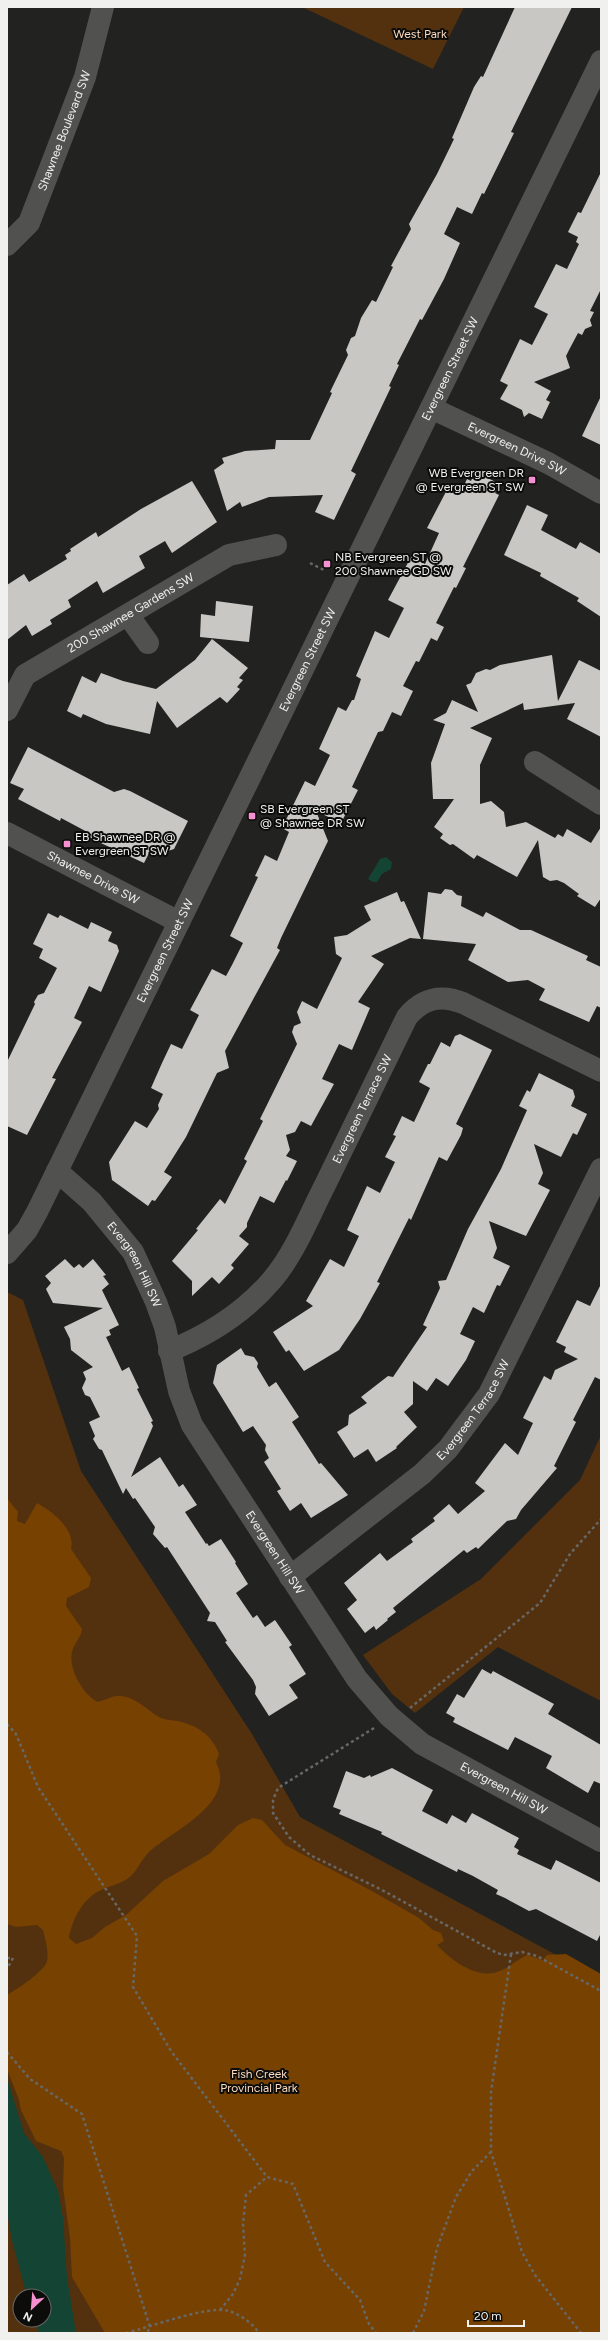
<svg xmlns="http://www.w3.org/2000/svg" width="608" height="2340" font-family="Figtree,sans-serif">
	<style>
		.green { fill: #53310f; fill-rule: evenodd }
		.forest { fill: #774101 }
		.water { fill: #144433 }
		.building { fill: #c8c7c3 }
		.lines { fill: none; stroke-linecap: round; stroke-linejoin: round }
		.path { stroke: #676765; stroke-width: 2.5; stroke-dasharray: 3 3; stroke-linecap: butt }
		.minor { stroke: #515250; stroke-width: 22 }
		.poi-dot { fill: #f690d0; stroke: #0c0c0a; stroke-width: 1.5 }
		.labels { text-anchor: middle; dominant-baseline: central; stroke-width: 4; stroke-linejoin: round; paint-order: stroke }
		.park-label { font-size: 12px; fill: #fcdabf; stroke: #0c0c0a }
		.street-label { font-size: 12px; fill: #f0f0ee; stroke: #0c0c0a }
		.poi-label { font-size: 12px; fill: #f0f0ee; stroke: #0c0c0a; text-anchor: start }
	</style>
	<rect width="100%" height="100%" fill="#222220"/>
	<path class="green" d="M302,7h162l-31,62z
		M7,1292l16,8 58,171 171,263 48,83 301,162v354h-594zM20,2296h24v24h-24z
		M601,1435v266l-103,-54 -83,66 -23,-19 -29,-39 118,-76 99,-99z"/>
	<path class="forest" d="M7,1498l11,14 -1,9 8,3 12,-21c15,8 39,27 34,46l20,29 -2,9 -22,11 -1,8 16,23c-1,9 -8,14 -10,23 -4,16 11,43 26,50 8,-2 15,-7 24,-6 15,2 25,14 37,21 5,3 13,3 18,4 20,4 35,14 42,33l-3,8c21,41 -42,68 -66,89 -9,8 -13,22 -23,28 -9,6 -19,7 -28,12 -17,9 -27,29 -30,47l7,6 16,-6 13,-11 21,-12 37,-34 46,-27 29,-29 15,-7 9,2 23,25 87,46 47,27 14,12 8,3 3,8 -7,4c13,14 38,34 60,27 11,-3 19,-12 30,-17l16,5 4,-5 19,-1 35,20v359h-496l-33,-56 -2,-39 -7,-51 1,-29 -3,-7 -25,-10 -15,-31 -2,-10 -12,-31v-74c9,-5 38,-24 40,-34 2,-10 -2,-22 -4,-31l-6,-5 -21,2 -9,-3z"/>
	<path class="water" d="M386,857l6,5 -1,7 -9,5 -5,8h-4l-5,-3 12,-20z
		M7,2078l17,55 19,24 15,34 5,27 4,59 9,56h-37l-4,-13h9v-24h-17l-15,-55 -5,-29z"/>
	<path class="building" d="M515,7h57l-61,125 3,1 -30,61 -2,-1 -10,21 -15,-7 -13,27 16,9 -16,36 -22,41 -2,-1 -23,45 2,1 -10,21 2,1 -40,84 5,3 -22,46 -19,-8 8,-17 -54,2 -27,10 -2,-5 -13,9 -13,-41 10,-7 -2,-5 23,-7 30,-2 1,-9h34l22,-47 -2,-1 18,-37 -2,-5 5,-12 4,-2 6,-18 11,-18 4,2 17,-35 -2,-1 20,-37 -2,-5 28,-50 17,-35 -2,-1 22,-51 7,-11 2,1z
		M601,172v117l-11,22 4,1 -4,8 2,6 -7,3 -3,6 -4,-2 -9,17 -3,6 4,12 -36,14 17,9 -5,9 4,2 -8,17 -13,-6 -5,4 -2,-7 -22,-11 8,-14 -8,-4 20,-42 12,6 16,-31 -14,-7 22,-43 11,5 12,-25 -3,-2 2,-5 -10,-5 10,-20 3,1z
		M601,396v49l-19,-9z
		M475,472l25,12 -5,9 4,2 -36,72 3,1 -10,20 -2,-1 -18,36 8,4 -7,14 -6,-3 -12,24 -3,-1 -13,25 10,5 -12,25 -9,-4 -9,19 -5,1 -26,55 6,3 -17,33 -25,-12 12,30 -47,97 -4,10 3,2 -55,101 4,17 -12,5 -31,64 -22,35 8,5 -17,24 -3,-1 -4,6 -36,-26 -3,-18 26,-41 12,7 12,-19 -1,-4 5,-11 -12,-6 11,-25 9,-19 11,5 17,-34 -9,-5 22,-41 14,7 6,-11 11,-22 -13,-7 28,-59 -3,-1 10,-21 12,6 12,-29 -7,-4 23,-47 10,5 15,-31 -11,-6 19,-42 8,4 6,-11h2l7,-21 -5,-3 19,-45 14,7 15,-30 -16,-8 23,-43 14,7 14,-31 -12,-5 23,-44 12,6 5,-11 4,2z
		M192,481l25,41 -45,31 -7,-12 -26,15 6,12 -42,25 -6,-12 -9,6 -20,13 3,7 -21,13 2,4 -20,12 -6,-11 -19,15v-55l17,-11 5,8 38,-23 -2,-4 6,-4 -1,-2 26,-17 2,5 43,-28z
		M527,505l21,10 -7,15 35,19 4,-7 21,12v63l-24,-16 2,-3 -39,-22 1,-3 -37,-18z
		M216,601l37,5 -4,36 -49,-5 1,-23 14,2z
		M212,639l36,29 -9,10 4,2 -6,7 3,2 -13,14 -7,-6 -43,31 -20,-27 -7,33 -44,-10 -23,-10 -2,4 -14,-7 15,-35 14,7 5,-10 22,8 33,8 39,-29z
		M552,655l6,46 21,-41 22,11v66l-34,-18 8,-16 -51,7 -1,-7 -53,25 22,10 -12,27v39l11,-3 13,11 2,15 20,-5 29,16 3,-4 5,3 4,-8 24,14 10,-16v71l-6,9 -18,-11 2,-2 -15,-11 -7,-3 -7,1 -7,-4 -5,-37 -21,37 -40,-22 -3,4 -21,-15 -3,1 -10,-7 3,-4 -9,-7 20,-28h-21l-2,-36 14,-39 -12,-4 13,-7 6,-13 26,12 -12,-27 5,-2 5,-10 10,-4 4,1 10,-5z
		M28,747l86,45 10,-3 6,2 58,30 -14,28 -6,2 -9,-3 -3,6 -6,-3 -6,12 -54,-25 1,-4 -30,-16 -1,3 -42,-22 6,-10 -14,-6z
		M445,889l7,1 5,5 5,1 -1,10 22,11 3,-5 34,18h11l57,26 -2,4 15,7v41l-4,-2 -8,16 -50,-22 6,-11 -17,-9 -20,2 -40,-22 8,-16 -53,-5 5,-47 13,2z
		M397,892l4,10 3,-1 17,38 -11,-1 -39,18 13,8 -26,38 12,6 -18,42 -13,-6 -17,35 12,5 -23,42 -10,-5 -6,11 -9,3 4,15 -4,6 11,5 -10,20 -1,-1 -12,23 -14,-7 -13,27v4l-8,9 10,8 -18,21 3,3 -15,16 -7,-7 -20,19v-15l-20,-20 26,-31 -2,-1 24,-30 5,5 22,-43 -3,-2 19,-38 -3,-2 37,-75 -5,-12 2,-6 7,-3 -4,-11 5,-11 15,8 25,-51 -6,-4 -2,-17 13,-2 24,-15 -7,-14z
		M48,913l10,5 2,-3 28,14 3,-7 21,10 -4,9 9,4 2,6 -18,41 -12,-6 -15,32 8,4 -30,56 4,1 -29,56 -20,-9v-64l28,-58 -1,-2 4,-7 6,-2 13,-25 -18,-10 4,-9 -10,-5z
		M460,1034l32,16 -36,74 7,4 -2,7 -14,26 -8,-4 -28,63 -2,-2 -32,64 3,1 -20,36 -21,31 -35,21 -15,-21 -3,2 -13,-20 40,-26 -7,-5 24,-42 14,8 15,-31 -12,-6 20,-44 13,7 15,-31 -10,-5 11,-21 -3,-1 9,-19 12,6 16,-34 -11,-6 9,-18h2l11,-22 9,5 5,-11z
		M539,1073l34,17 2,7 -4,9 16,8 -10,21 -4,-2 -12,24 -27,-13 9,29 -5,11 12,6 -24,46 -37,-15 8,27 -4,10 17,8 -10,20 -3,-1 -13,28 -11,-6 -13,27 15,7 -9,19 -18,26 -12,-8 -9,13 -14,-10v23l-9,8 13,15 -21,20 1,1 -21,14 -8,-13 -14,9 -17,-26 11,-7 1,-10 18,-12 -6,-6 27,-21 5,1 34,-50 -4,-2 17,-37 -2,-7 8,-1 22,-51 33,-60 26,-59 -8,-4 8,-16 3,2z
		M65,1259l9,9 5,-4 4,4 10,-9 13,16 -3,1 6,8 -7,6 17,35 -10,5 2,5 -5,2 16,34 7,-4 10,21 -2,1 16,32 -2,1 2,4 -22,51 29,-20 19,30 4,-3 14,21 -12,7 21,32 1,-1 2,3 12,-7 15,23 -1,1 13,21 -12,9 17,25 4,-3 8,12 10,-7 17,25 -3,2 17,27 -17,11 9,13 -29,18 -14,-22 1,-7 -3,-7 -28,-38 2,-1 -12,-19 -8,-1 3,-8 -43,-66 -2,1 -12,-14 2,-7 -20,-29 -2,1 -7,-11 -3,6 -21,-44 -3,-1 -6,-10 2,-3 -6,-14 11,-5 -10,-20 -5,-2 -3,-7 4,-9 -3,-7 10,-5 -22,-17 -1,-11 -6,-12 39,-19 -50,-5 -7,-14 5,-6 -6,-7z
		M601,1284v96l-6,-3 -22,43 3,2 -22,44 3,2 -36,42 -5,9 -9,2 -29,28 -2,-2 -9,6 -3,-3 -71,58 3,4 -9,7 1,1 -12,10 -2,-4 -9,7 -18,-24 10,-9 -13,-17 36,-30 7,8 26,-19 -2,-3 24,-18 -2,-3 16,-14 9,10 27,-23 -10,-8 30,-40 13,12 15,-32 -10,-5 21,-42 7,4 4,-10 23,-11 -14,-7 2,-5 -10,-5 21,-42 13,6z
		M241,1348l4,7 9,2 4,6 -1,4 12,20 7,-5 23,35 -7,5 27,42 2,-1 27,32 -37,23 -10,-15 -11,8 -13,-20 4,-2 -17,-27 5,-4 -4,-8 1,-5 -13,-19 -10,6 -30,-49 4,-18z
		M482,1669l9,5 2,-3 61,33 -6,10 53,31v39l-7,-3 -6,12 -42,-25 6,-12 -37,-19 -7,13 -55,-28 2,-4 -9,-5 11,-19 7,4z
		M392,1768l41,22 -11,21 25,13 5,-9 14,8 6,-10 47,25 -5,9 5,3 -2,4 34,16 5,-10 45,23v50l-4,8 -61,-32 -7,2 -24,-13 -9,-4 2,-4 -25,-14 -15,-7 -1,3 -76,-38 1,-2 -43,-18 2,-4 -8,-3 13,-36 18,7 6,-3 1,2z"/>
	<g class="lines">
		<path class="path" d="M310,563l16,8
			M410,1708l130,-105 30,-49 31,-35
			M7,1724l9,10 22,53 99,149 -4,51 38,64 96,126
			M374,1728l-96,60 -5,12v13l16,24 21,18 72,35 115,63 7,2 18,-3 15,4 64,35
			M511,1954l-20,138v60l31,100 13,23 46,58
			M7,1958h6l-6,11
			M7,2052l23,27 52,35 68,213 -3,6
			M220,2310l13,-16 7,-15 5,-24 -2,-31 3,-29 21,-18 26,7 32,78 35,38 9,24 7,9
			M126,2333c25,-6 81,-28 103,-22 12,4 23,12 30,22
			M413,2333l11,-22 13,-63 19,-51 16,-26 19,-19"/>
		<g class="minor">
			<path id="s1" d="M7,245l22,-22 56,-146 18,-70"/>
			<path id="s2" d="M431,408l117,55 53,30"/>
			<path d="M128,615l20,28"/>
			<path id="s3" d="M7,710l18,-35 204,-120 47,-10"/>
			<path d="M535,762l66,42"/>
			<path id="s4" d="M7,833l172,89"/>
			<path id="s5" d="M57,1171l35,31 41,50 23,50 9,25 14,64 13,34 165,254 32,37 33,28 179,97"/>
			<path id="s6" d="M7,1253l20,-23 10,-18 564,-1151"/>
			<path id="s7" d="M169,1351c40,-16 75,-38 103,-71 23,-27 37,-64 53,-95 27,-56 55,-112 82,-168 16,-19 33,-23 56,-14l138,68"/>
			<path id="s8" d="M290,1577l132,-103 26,-25 41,-55 112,-225"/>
		</g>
	</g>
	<g class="poi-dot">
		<rect x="528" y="476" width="8" height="8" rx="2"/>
		<rect x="323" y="560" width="8" height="8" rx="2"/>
		<rect x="248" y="812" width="8" height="8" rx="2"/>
		<rect x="63" y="840" width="8" height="8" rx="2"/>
	</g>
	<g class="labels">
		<g class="park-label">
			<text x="420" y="34">West Park</text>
			<text x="259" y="2074">Fish Creek<tspan x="259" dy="14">Provincial Park</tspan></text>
		</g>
		<g class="street-label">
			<text stroke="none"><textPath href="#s1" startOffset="130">Shawnee Boulevard SW</textPath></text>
			<text stroke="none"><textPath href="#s6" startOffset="990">Evergreen Street SW</textPath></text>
			<text stroke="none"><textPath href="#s2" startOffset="95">Evergreen Drive SW</textPath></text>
			<text stroke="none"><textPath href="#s3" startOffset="162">200 Shawnee Gardens SW</textPath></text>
			<text stroke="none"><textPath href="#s6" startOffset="666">Evergreen Street SW</textPath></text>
			<text stroke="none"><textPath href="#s4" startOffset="97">Shawnee Drive SW</textPath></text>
			<text stroke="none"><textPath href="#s6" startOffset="342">Evergreen Street SW</textPath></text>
			<text stroke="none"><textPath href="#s7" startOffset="320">Evergreen Terrace SW</textPath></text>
			<text stroke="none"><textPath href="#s5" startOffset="123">Evergreen Hill SW</textPath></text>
			<text stroke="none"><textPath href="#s8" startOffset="250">Evergreen Terrace SW</textPath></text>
			<text stroke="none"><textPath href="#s5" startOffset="447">Evergreen Hill SW</textPath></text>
			<text stroke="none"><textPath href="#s5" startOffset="783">Evergreen Hill SW</textPath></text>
		</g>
		<g class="poi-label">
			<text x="524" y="473" text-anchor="end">WB Evergreen DR<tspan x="524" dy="14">@ Evergreen ST SW</tspan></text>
			<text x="335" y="557">NB Evergreen ST @<tspan x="335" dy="14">200 Shawnee GD SW</tspan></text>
			<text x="260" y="809">SB Evergreen ST<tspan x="260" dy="14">@ Shawnee DR SW</tspan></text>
			<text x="75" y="837">EB Shawnee DR @<tspan x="75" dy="14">Evergreen ST SW</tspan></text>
		</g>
	</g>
	<rect width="608" height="2340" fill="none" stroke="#f0f0ee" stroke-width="16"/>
	<g transform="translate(32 2308) rotate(206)"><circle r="19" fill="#0c0c0a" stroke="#676765"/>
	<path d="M0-3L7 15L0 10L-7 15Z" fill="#f690d0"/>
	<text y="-6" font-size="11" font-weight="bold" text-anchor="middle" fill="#f0f0ee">N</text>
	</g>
	<path d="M468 2320v6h56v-6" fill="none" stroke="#f0f0ee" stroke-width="2"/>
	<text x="474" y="2320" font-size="12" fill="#f0f0ee" stroke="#0c0c0a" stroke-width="3" paint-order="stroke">20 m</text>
</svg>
